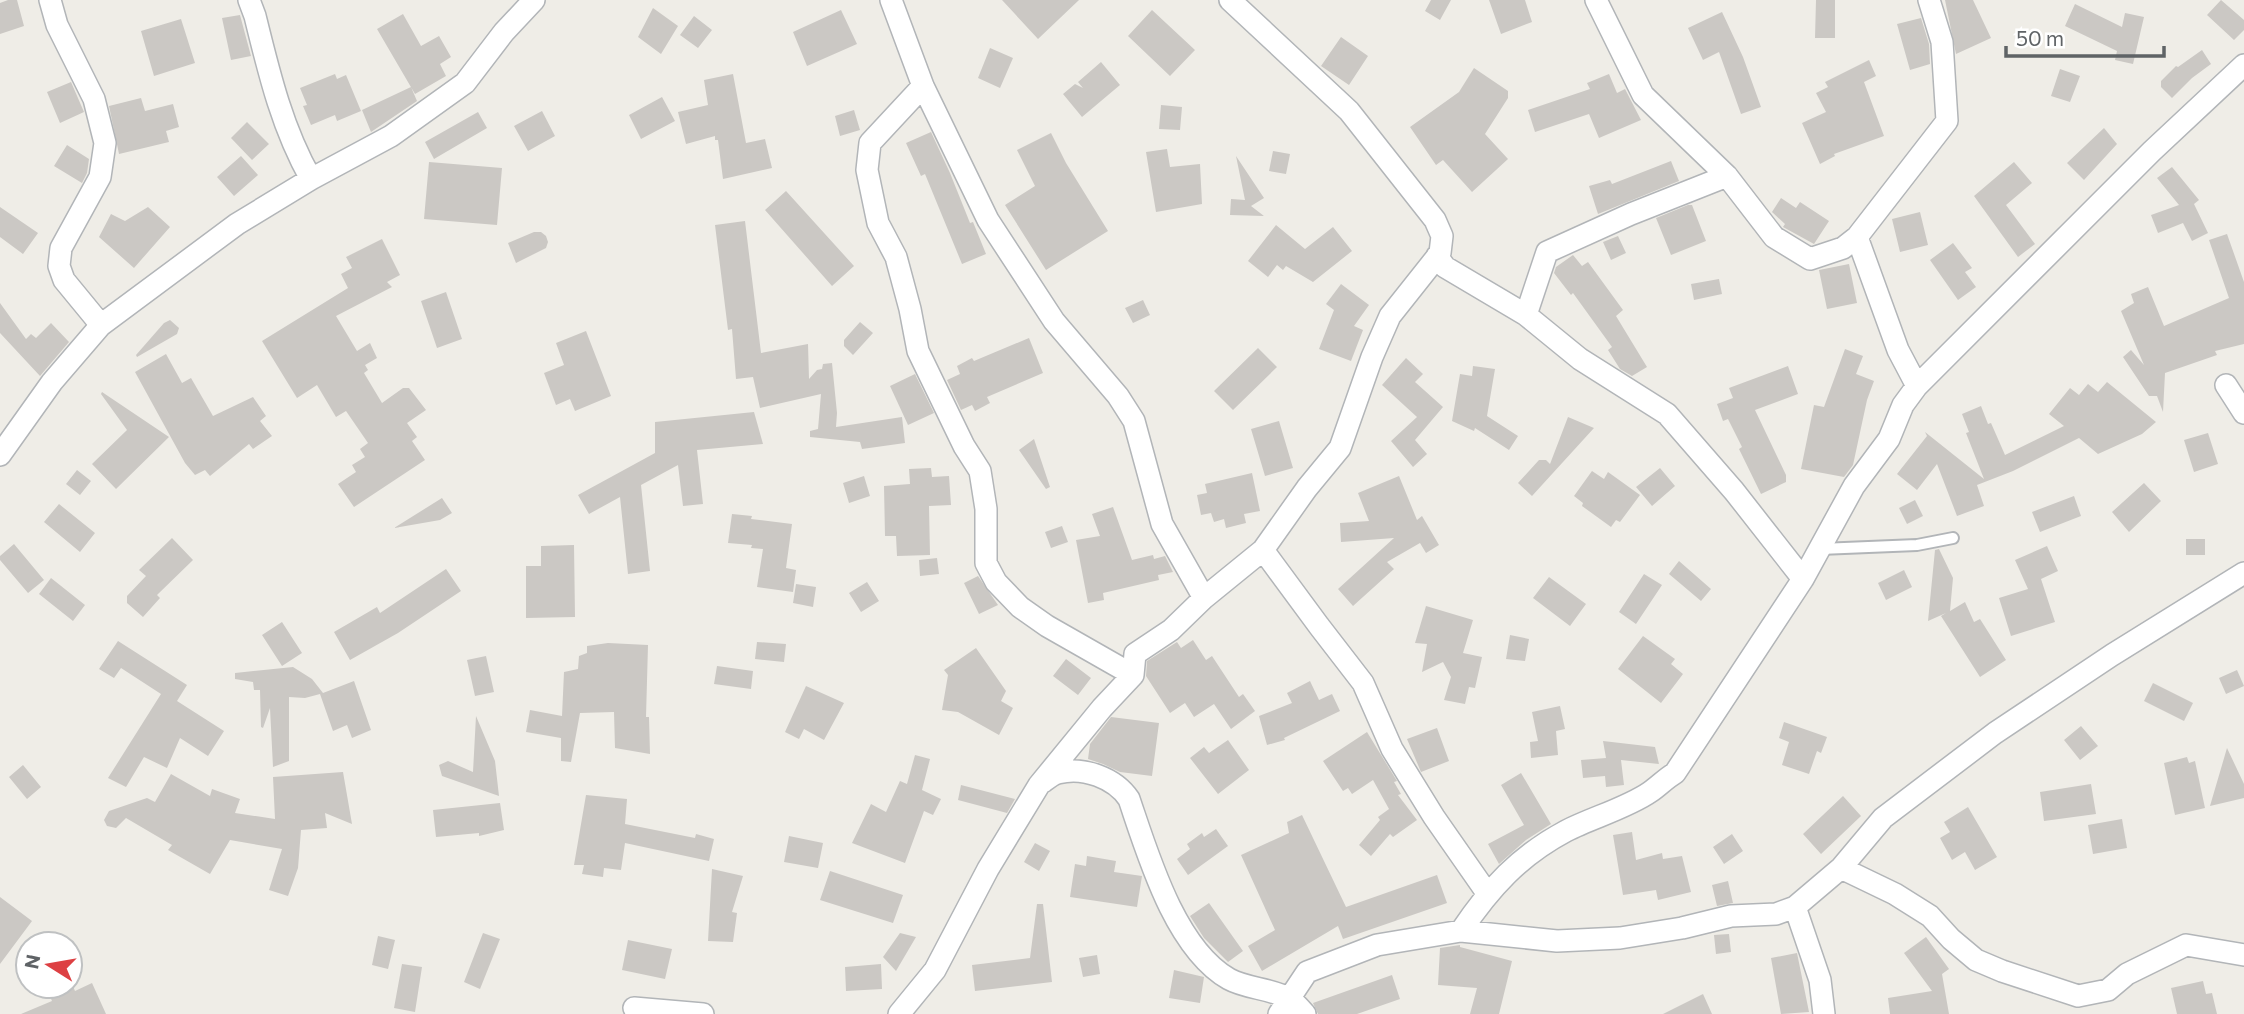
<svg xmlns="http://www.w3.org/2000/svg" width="2244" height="1014" font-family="Commissioner,sans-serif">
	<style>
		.building { fill: #cbc8c4 }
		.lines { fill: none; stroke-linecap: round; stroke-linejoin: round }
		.lane-casing { stroke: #b2b5b8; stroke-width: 14 }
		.street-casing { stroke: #b2b5b8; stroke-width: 24 }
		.lane { stroke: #fff; stroke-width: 10 }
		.street { stroke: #fff; stroke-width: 21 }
	</style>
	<rect width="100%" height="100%" fill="#efede7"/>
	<path class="building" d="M8,0h9l7,26 -24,8v-31z
		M1002,0h77l-41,39z
		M1431,0h20l-11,20 -15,-9z
		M1489,0h36l7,22 -31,12z
		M1816,0h19v38h-20z
		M1945,0h28l18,38 -35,16z
		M2221,0l23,20v10l-10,10 -27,-25z
		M2075,4l47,23 3,-14 19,4 -11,47 -18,-4 2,-9 -52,-25z
		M653,8l25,18 -17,28 -23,-17z
		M841,10l16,34 -50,22 -14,-34z
		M1152,10l43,40 -25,26 -42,-40z
		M1722,12l21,45 18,50 -20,7 -22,-62 -16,8 -15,-32z
		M403,14l18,32 18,-10 12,21 -11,7 6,12 -31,18 -38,-65z
		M240,15l11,41 -20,4 -9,-42z
		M694,16l18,14 -14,18 -18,-13z
		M1921,18l8,26 1,20 -20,6 -13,-46z
		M181,19l14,44 -41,13 -13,-45z
		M1341,37l27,19 -19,29 -28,-19z
		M990,48l23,10 -13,30 -22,-10z
		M2202,50l9,14 -19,14 -20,20 -11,-11v-6l15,-15 2,1z
		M1869,60l7,16 -12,6 20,54 -50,18 1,2 -15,8 -18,-41 24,-11 -10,-19 12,-6 -3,-5z
		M1101,62l19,23 -38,32 -19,-23 12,-10 8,4 -5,-6z
		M1474,68l34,23v7l-23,36 23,25 -36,33 -29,-32 -7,5 -26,-38 49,-35z
		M2060,69l20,7 -10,26 -19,-6z
		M335,74l2,5 9,-4 15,36 -24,10 -2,-6 -24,10 -8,-19 4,-1 -7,-17z
		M733,74l13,69 19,-4 7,29 -49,11 -5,-39h-3v-4l-29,8 -8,-32 30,-7 -4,-25z
		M1609,74l8,19 8,-4 16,31 -42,18 -10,-24 -54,18 -7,-22 62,-21 -3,-6z
		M71,82l13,30 -24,11 -13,-31z
		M411,87l6,14 -46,31 -9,-22z
		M662,97l13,24 -34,18 -12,-24z
		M141,98l4,13 28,-7 6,23 -13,4 3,11 -50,12 -10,-48z
		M1161,105l21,2 -2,23 -21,-1z
		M854,110l6,20 -20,6 -5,-20z
		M542,111l13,25 -27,15 -14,-25z
		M478,112l9,16 -53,31 -9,-17z
		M247,122l22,22 -17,16 -21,-22z
		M2104,128l13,16 -33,36 -17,-17z
		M931,132l19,41 20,50 3,-1 13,32 -24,10 -37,-90 -4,2 -15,-33z
		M1051,133l15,30 42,68 -62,39 -41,-65 30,-19 -18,-36z
		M67,145l22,14 -2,14 -5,10 -28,-17z
		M1167,149l3,18 30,-3 2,40 -46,8 -10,-60z
		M1273,151l17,3 -4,20 -17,-3z
		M241,156l17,19 -24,21 -17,-19z
		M1236,156l28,42 -13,8 13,10 -34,-1 1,-16 14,1z
		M1671,161l8,20 -81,33 -9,-28 21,-6 2,4z
		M429,162l73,6 -5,57 -73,-6z
		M2014,162l18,21 -26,22 29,39 -17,13 -44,-61z
		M2172,167l27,33 -5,4 14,29 -16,8 -9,-18 -25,10 -7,-18 28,-10 -22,-27z
		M786,191l68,75 -22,20 -67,-76z
		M1781,198l15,10 4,-6 29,19 -15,23 -31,-17 2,-3 -13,-12z
		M1688,205h4l14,36 -35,14 -15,-37z
		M0,207l38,26 -15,21 -23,-17z
		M148,207l22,20 -36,41 -35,-31 12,-23 14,7z
		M1920,212l8,33 -28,7 -8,-33z
		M745,221l16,132 47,-9 1,35 8,-9 5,-1 1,-5 9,-1 5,50 -1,14 66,-10 3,26 -43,6 -2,-7 -50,-5v-6l8,-2 3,-35 -61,14 -7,-31 -17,2 -4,-50 -4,1 -13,-105z
		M1276,225l29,24 28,-22 19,24 -39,31 -27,-16 -3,4 -6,-5 -9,12 -20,-16z
		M534,232h7l5,4 2,6 -2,6 -30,15 -8,-20z
		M2227,234l17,48v62l-29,7 2,4 -52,18 -2,39 -6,-16h-8l-26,-39 8,-7 13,15 -23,-54 13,-8 -3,-9 17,-7 16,39 65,-28 -20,-58z
		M1618,236l8,17 -15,7 -8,-18z
		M382,239l18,36 -13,7 5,5 -56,29 21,35 13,-8 7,15 -12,7 3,5 -4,3 18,30 21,-15h6l17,22 -19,13 10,14 -5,4 13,19 -71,47 -16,-23 18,-12 -4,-7 13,-8 -5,-8 8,-6 -22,-32 -10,6 -19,-32 -20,13 -35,-57 86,-53 -7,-14 11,-6 -6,-11z
		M1953,243l19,25 -7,4 11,15 -18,13 -28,-40z
		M1573,255l9,11 6,-4 35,48 -7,6 31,51 -15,9 -12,-7 -12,-19 4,-3 -39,-54 -2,2 -17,-22 2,-6z
		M1849,264l8,39 -30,6 -8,-39z
		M1719,279l3,15 -28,6 -3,-16z
		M1341,284l28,21 -15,21 9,4 -12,31 -32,-12 15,-39 -8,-6z
		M446,292l16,47 -25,9 -16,-47z
		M1143,300l7,15 -17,8 -8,-15z
		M0,303l26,36 5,-5 5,4 15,-15 18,19 -29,34 -40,-43z
		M170,320l9,8 -2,6 -40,23 -1,-2 28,-32z
		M860,322l13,11 -20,22 -9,-9v-6z
		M586,331l25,65 -36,15 -5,-12 -14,6 -12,-32 20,-8 -8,-22z
		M1029,338l14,35 -56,24 3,6 -15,8 -3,-6 -11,5 -14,-30 13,-6 -3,-8 15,-8 2,3z
		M1258,348l19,19 -44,43 -19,-19z
		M1845,349l18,7 -7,18 18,7 -7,19 -14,65 -9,12 -43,-8 13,-64 10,2z
		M166,354l16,29 9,-5 22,38 40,-19 13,19 -6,5 12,15 -19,13 -4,-5 -39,32 -5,-6 -10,5 -10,-12 -50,-91z
		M1406,358l17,16 -8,8 28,25 -28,33 12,14 -14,13 -22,-26 26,-24 -35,-32z
		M1473,366l22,3 -8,47 31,20 -9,14 -34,-22 -1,3 -22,-10 8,-47 12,2z
		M1788,366l10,28 -43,16 31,65v7l-25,12 -22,-45 3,-2 -14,-28 -5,2 -6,-17 16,-6 -4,-10z
		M915,374l19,39 -26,12 -18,-39z
		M2107,382l49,40 -14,12 -44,20 -19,-16 -66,33 -36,14 7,21 -27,10 -20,-52 -20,26 -20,-16 30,-38 -2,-4 59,47 -18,-46 3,-1 -7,-18 19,-8 7,18 3,-1 14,32 59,-29 -15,-12 21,-26 9,7 9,-11 10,8z
		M102,392l67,45 -53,52 -24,-25 35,-34 -26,-36z
		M754,412l9,32 -66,6 6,54 -20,2 -5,-41 -37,20 9,86 -22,3 -8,-77 -31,17 -11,-19 77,-42v-31z
		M1568,417l26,11 -62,68 -14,-13 21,-23h7l4,4z
		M1279,421l14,47 -28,8 -14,-47z
		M2208,433l10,31 -24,8 -10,-32z
		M1034,439l16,48 -4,2 -27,-39z
		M931,468l1,9 17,-1 2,29 -22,1 1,49 -33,1 -1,-20h-11l-1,-50 26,-2 -1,-15z
		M1660,468l15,18 -23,20 -16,-19z
		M77,470l14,11 -11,14 -14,-11z
		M1592,471l12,8 4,-7 32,23 -20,27 -4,-2 -5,7 -29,-21 1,-3 -9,-7z
		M1252,473l8,38 -16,3 2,9 -20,5 -2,-9 -10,3 -3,-9 -10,2 -4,-20 10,-2 -2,-9z
		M864,476l6,20 -21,7 -6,-20z
		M1399,476l18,44 5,-4 17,29 -13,8 -6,-10 -33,19 7,7 -41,37 -15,-17 56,-51 -53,4 -1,-19 29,-2 -11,-28z
		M2144,483l17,18 -32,31 -17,-20z
		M2074,496l7,20 -41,16 -8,-20z
		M442,498l10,15 -12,7 -46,8z
		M1915,500l8,16 -16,8 -8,-16z
		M59,504l36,29 -15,19 -36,-30z
		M1113,507l19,53 21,-5 1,4 11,-3 8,16 -15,3 1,5 -56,13 1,7 -16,3 -12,-63 24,-4 -8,-22z
		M732,514l20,2 -1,3 41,5 -6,44 10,2 -3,22 -36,-5 6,-38 -12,-1 1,-3 -24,-2z
		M1062,526l6,16 -17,6 -6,-16z
		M172,538l21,22 -36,35 3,3 -17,19 -16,-14v-7l19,-20 -7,-6z
		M2186,539h19v16h-19z
		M14,544l30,36 -16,13 -28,-33v-4z
		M574,545l1,72 -49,1v-52h15v-20z
		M2047,546l11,25 -17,8 14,43 -44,14 -12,-38 29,-9 -13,-29z
		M1939,549l14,29 -3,33 15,-9 9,20 6,-3 26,41 -26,17 -39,-61 5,-3 -18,8 7,-71z
		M937,558l2,16 -19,2 -1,-16z
		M1679,561l32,28 -10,12 -32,-27z
		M446,569l15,22 -63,42 -48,27 -16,-28 43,-25 3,6z
		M1904,570l8,17 -26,13 -8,-17z
		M1644,574l18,11 -26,39 -17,-12z
		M978,576l20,29 -19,9 -15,-31z
		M1549,577l37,27 -16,22 -37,-28z
		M51,578l34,27 -12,16 -34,-27z
		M867,582l12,19 -18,11 -12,-19z
		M796,584l20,3 -3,20 -20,-4z
		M1426,606l47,14 -10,33 19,4 -7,31 -6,-1 -4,17 -21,-4 7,-23 -8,-15 -21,10 5,-28 -12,-1z
		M282,622l20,31 -20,13 -20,-31z
		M1510,635l19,4 -4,22 -19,-2z
		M1643,636l32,23 -4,5 12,10 -22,29 -43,-34z
		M1193,640l13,20 6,-4 27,41 4,-3 12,17 -24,18 -17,-25 -20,13 -9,-14 -15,10 -24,-37 1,-15 30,-19 4,6z
		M118,641l69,44 -10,16 47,30 -16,25 -28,-18 -13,30 -23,-11 -18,30 -18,-9 53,-84 -40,-26 -7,10 -15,-9z
		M757,642l29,2 -2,18 -29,-3z
		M608,643l40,2 -2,72h3l1,37 -35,-6 -1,-36 -34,1 -9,49 -10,-1v-23l-35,-6 4,-22 32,6 2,-44 14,-3 1,-13 8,-3v-7z
		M976,648l30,43 -5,10 12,7 -14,27 -41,-23 -16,-2 6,-35 -4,-5z
		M486,656l8,36 -19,4 -8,-36z
		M1066,659l25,19 -13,17 -25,-19z
		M717,666l36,5 -2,18 -37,-5z
		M293,667l19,12 11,14 31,-12 17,49 -19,8 -5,-13 -14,6 -13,-37 -15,4 -16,-1v64l-16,6 -3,-59 -7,20 -2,-1 -1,-37h-6l-1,-8 -18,-3v-6z
		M2237,670l7,16 -18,8 -7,-16z
		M1310,681l9,19 13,-6 8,17 -56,27 1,2 -18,5 -8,-29 33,-13 -5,-10z
		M2153,683l40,20 -9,18 -40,-20z
		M806,686l38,17 -20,37 -20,-11 -5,10 -14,-7z
		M1560,706l5,23 -9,2 2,24 -27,3 -1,-16 8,-1 -6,-29z
		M476,716l19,45 4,35 -57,-20 -3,-11 9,-4 25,11z
		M1111,717l48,6 -7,53 -32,-4 -17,-8 -15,-5 2,-15z
		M1784,722l43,15 -6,16 -4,-2 -8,23 -27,-9 7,-23 -10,-4z
		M2081,726l17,20 -18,14 -16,-20z
		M1437,728l12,33 -28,11 -14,-33z
		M1367,732l30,49 -3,1 7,12 -3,1 19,25 -24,17 -3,-3 -19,22 -12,-11 21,-25 -2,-3 11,-8 -16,-29 -21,14 -4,-6 -5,3 -20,-30z
		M1228,740l21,30 -31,24 -28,-36 14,-11 5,6z
		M1603,741l52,6 4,17 -38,-4 3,25 -18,2 -1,-11 -22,2 -2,-18 25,-2z
		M2227,748l17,36v14l-34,8z
		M915,755l15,4 -8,31 19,9 -8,16 -9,-4 -19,52 -53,-20 19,-39 15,8 14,-31 7,3z
		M2187,757l2,6 6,-2 10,47 -30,7 -11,-52z
		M23,765l18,22 -14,12 -18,-22z
		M343,772l9,52 -27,-11 2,15 -26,2 -3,38 -10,28 -19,-6 13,-41 -52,-9 -20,34 -42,-24 4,-5 -46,-27 -10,10 -9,-2 -3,-6 5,-9 38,-13 8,4 16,-28 39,22 2,-7 28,10 -5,14 40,6 -2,-42z
		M1521,773l30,51 -25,16 -27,24 -11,-20 36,-19 -23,-40z
		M2091,784l5,30 -52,7 -4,-29z
		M961,785l54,14 -8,14 -49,-13z
		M586,795l41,4 -2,25 70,14 1,-4 18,5 -5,22 -84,-18 -4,27 -17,-2 -1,9 -21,-3 2,-9h-10z
		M1843,796l18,20 -40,38 -18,-20z
		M500,803l4,27 -25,6v-3l-43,4 -3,-27z
		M1968,807l29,50 -22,13 -10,-18 -13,8 -12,-22 10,-6 -6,-10z
		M1302,815l44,92 91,-32 10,28 -104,36 -5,-13 -76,45 -14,-25 27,-16 -34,-75 48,-22 -2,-11z
		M2122,819l5,29 -34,6 -5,-29z
		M1216,829l12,17 -40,29 -11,-16 13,-10 -3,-5 15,-11 2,4z
		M1632,832l4,28 26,-7 1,6 19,-3 9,36 -33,8 -2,-10 -33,5 -10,-60z
		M1732,834l11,17 -19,13 -11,-17z
		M789,836l34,7 -5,25 -34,-6z
		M1035,843l15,8 -11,20 -15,-9z
		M1087,856l29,5 -2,11 28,4 -5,31 -67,-10 5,-33 11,2z
		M712,869l31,7 -11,36 5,1 -4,29 -25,-1z
		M830,871l73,24 -10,28 -73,-23z
		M1728,881l5,22 -16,3 -5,-21z
		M0,897l32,24 -32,43z
		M1209,903l34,48 -15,11 -24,-24 -14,-22z
		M1037,904h6l9,78 -77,9 -3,-26 58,-7z
		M483,933l17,6 -20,50 -16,-7z
		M900,933l16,4 -20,34 -13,-14z
		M1729,934l2,18 -15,2 -2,-19z
		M378,936l17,4 -7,29 -16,-4z
		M1926,937l23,32 -7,5 7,40h-59l-2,-16 44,-7 -28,-38z
		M628,940l44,9 -7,30 -43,-9z
		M1460,945v2l52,14 -13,53h-29l7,-26 -39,-3 2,-37z
		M1797,953l12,59 -28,2 -10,-56z
		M1097,955l3,19 -17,3 -4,-19z
		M402,964l20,3 -7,45 -21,-4z
		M881,964l1,25 -36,2 -1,-24z
		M1174,970l30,7 -4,26 -31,-5z
		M1392,975l8,24 -43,15h-39l-5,-11z
		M2203,981l3,13 6,-1 5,21h-40l-6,-26z
		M92,983l14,31h-85l31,-13 -3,-7 23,-10 3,7z
		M1703,994l9,20h-49z"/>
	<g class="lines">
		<defs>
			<path id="lane" d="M1820,549l97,-4 36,-7"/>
			<path id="street" d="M50,0l7,25 37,74 11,44 -5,34 -39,71 -2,18 5,14 37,45
				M249,0l6,16c14,57 27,112 56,163
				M891,0l32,86 65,134 66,101 64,75 16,25 28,103 42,74
				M1596,0l47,95 84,81 47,61 36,22 33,-11 14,-11
				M923,86l-53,57 -3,27 11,53 18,34 14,52 8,42 46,95 16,25 6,38v54l10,19 24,25 27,19 86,49
				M1437,256l8,11 81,48 54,44 87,55 67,77 69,88
				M1526,315l21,-63 84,-38 96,-38
				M2226,385l18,28
				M1917,386l-19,-36 -41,-113 90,-116 -5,-79 -13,-42
				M0,455l52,-73 49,-57 136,-101 74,-45 80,-43 74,-53 39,-51 30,-32
				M1263,550l56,76 44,57 29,66 42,68 53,76
				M1043,782c4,-3 10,-8 15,-9 25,-7 57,5 71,26 19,56 46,149 100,180 18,10 42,9 61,20 5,3 10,10 15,15
				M1841,868l54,26 35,22 21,23 25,21 26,11 76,25 30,-6 19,-16 59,-29 58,10
				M1795,907l25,73 4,34
				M1461,931c29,-43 58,-75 105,-100 25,-13 61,-23 84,-39 9,-6 15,-13 25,-19l128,-194 51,-93 35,-47 14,-34 14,-19 235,-235 92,-86
				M634,1008l69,6
				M899,1014l36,-44 53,-101 51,-84 63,-77 31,-33 2,-21 36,-24 33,-32 59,-48 44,-62 33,-40 32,-91 18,-41 50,-63 2,-17 -7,-16 -86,-109 -119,-111
				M1279,1014l28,-42 70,-27 84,-14 96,10 63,-3 62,-10 49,-12 45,-2 19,-7 46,-39 42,-50 112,-85 117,-78 132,-82"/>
		</defs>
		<use href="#lane" class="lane-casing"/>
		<use href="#street" class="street-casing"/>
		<use href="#lane" class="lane"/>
		<use href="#street" class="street"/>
	</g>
	<g transform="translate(49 965) rotate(281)"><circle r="33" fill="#ffffff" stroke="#bfc1c2" stroke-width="2"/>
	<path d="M0-5L12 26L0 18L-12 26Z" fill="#dd4043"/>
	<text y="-10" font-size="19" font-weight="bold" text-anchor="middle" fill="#5f6366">N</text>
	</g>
	<path d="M2006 46v10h158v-10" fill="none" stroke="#5f6366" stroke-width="3.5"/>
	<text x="2016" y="46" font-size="21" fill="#5f6366" stroke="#ffffff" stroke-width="5" paint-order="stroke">50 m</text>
</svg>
